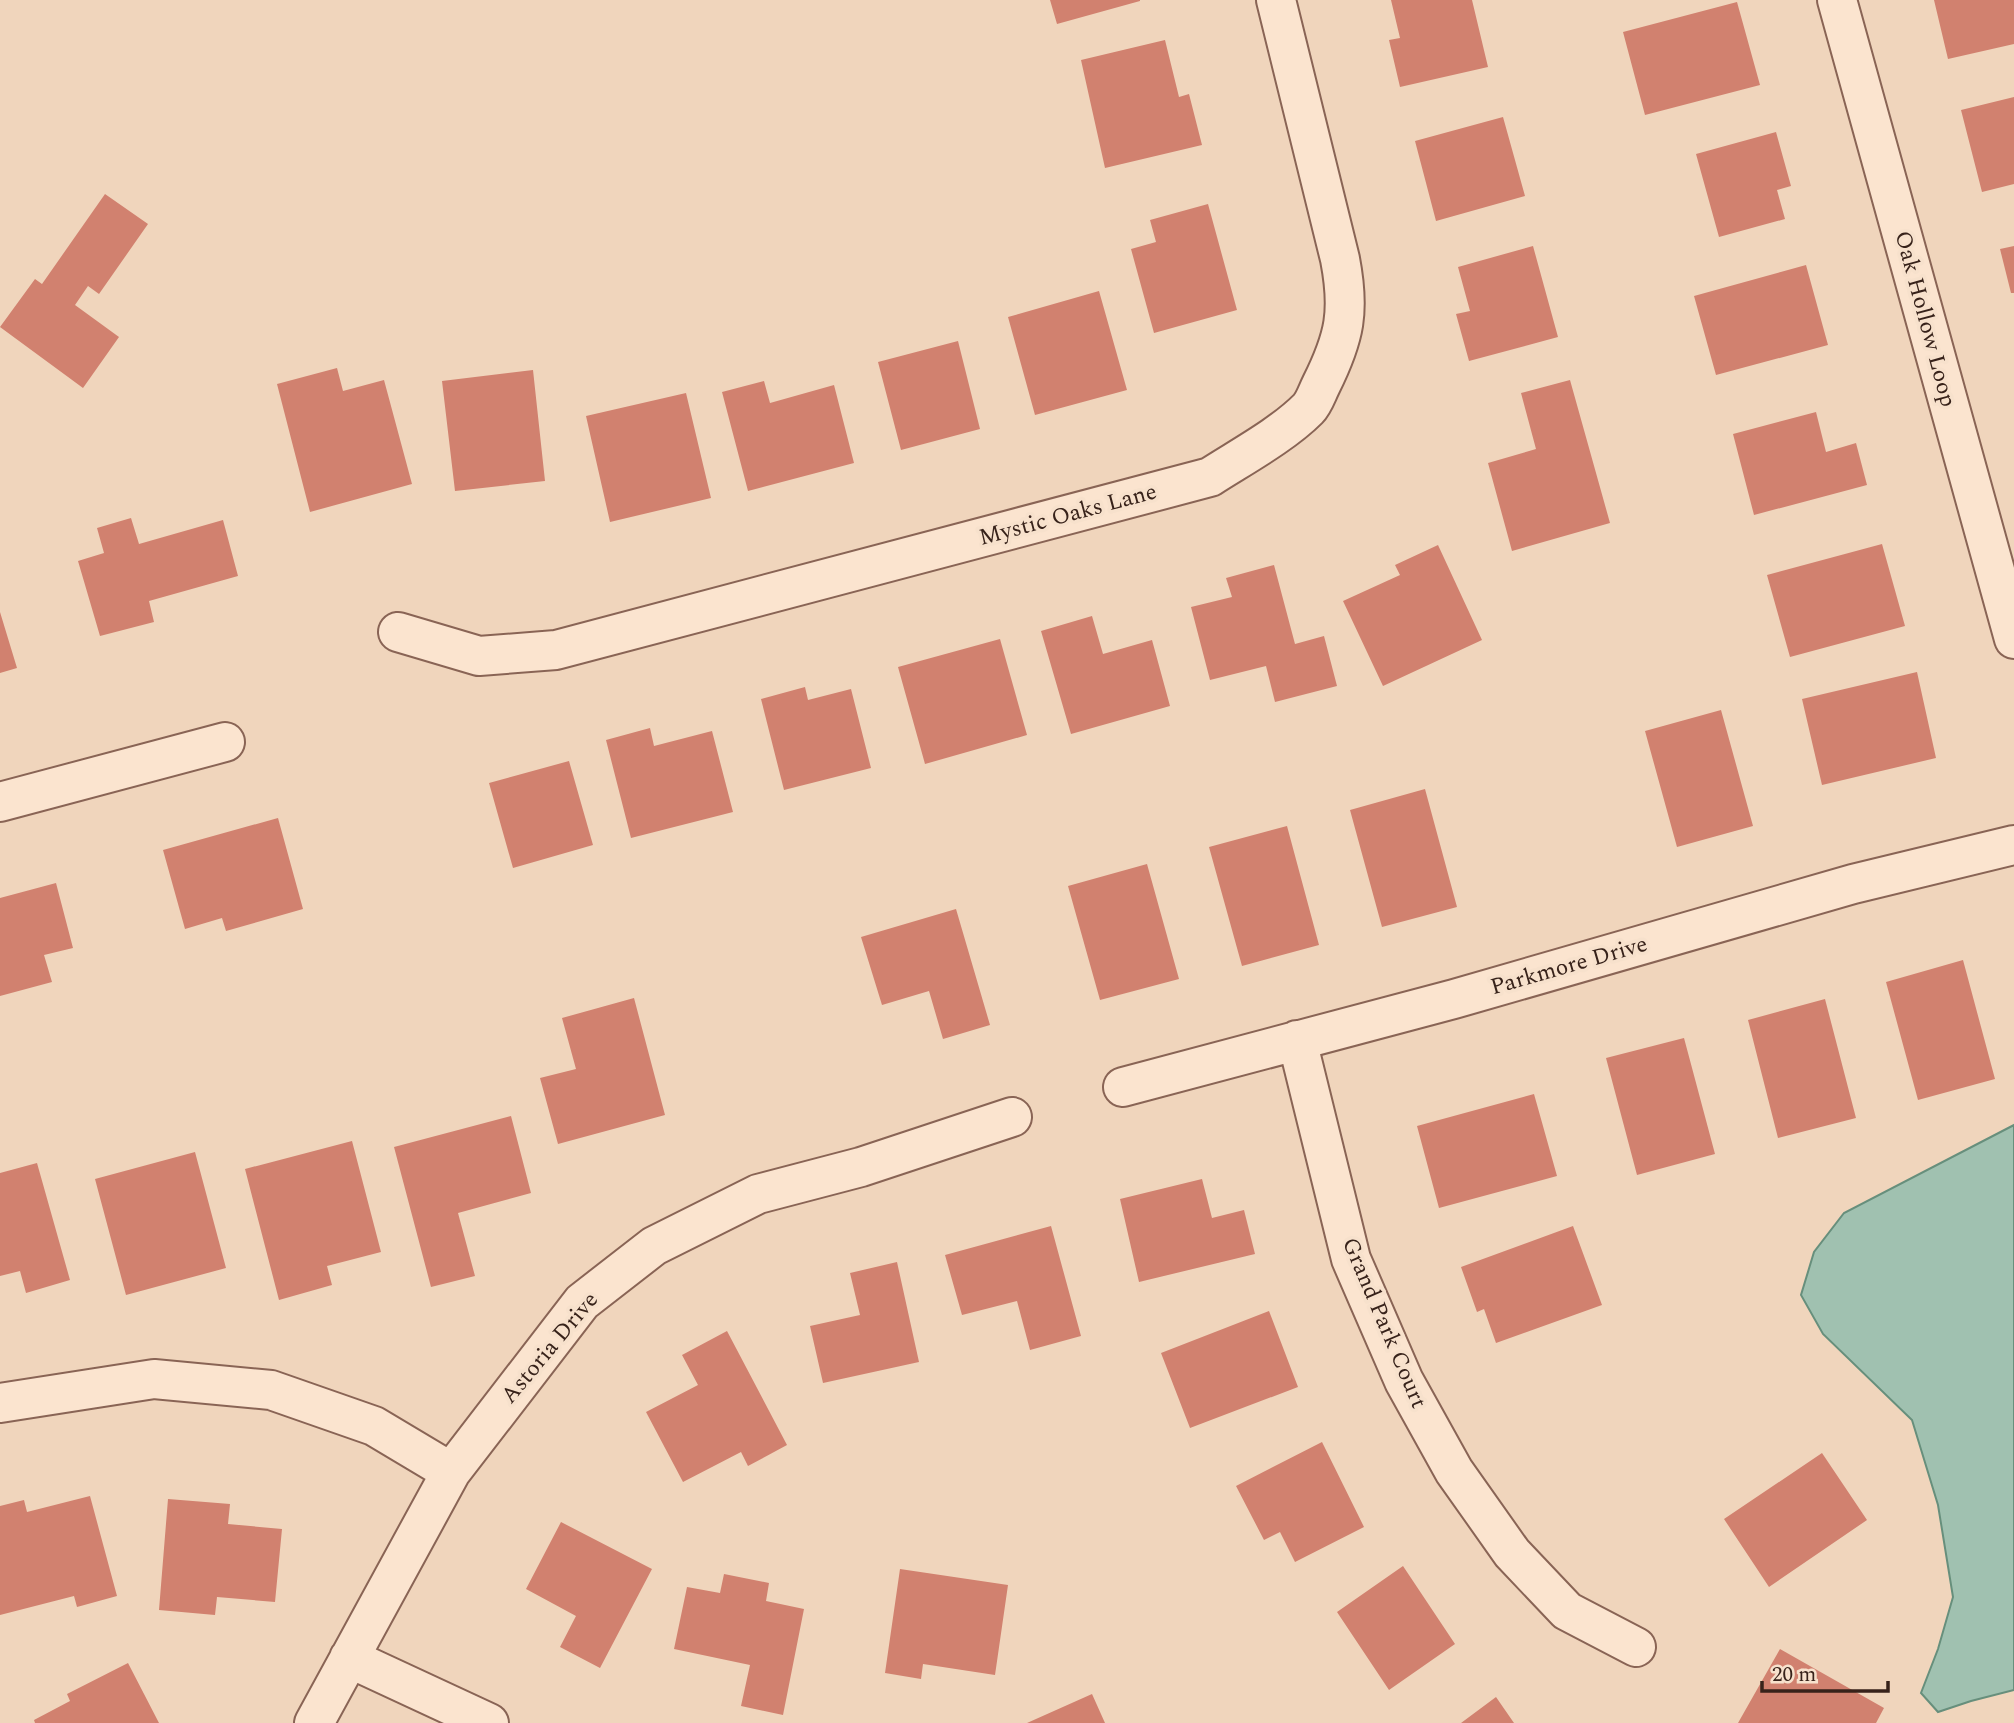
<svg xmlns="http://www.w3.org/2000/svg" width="2014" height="1723" font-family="Spectral,serif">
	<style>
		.water { fill: #a0c1b0; stroke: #678f7c; stroke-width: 2 }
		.building { fill: #d1816f }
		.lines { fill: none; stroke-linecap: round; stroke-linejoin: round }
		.minor-casing { stroke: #896455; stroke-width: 42 }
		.minor { stroke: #fbe4cf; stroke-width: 38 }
		.labels { text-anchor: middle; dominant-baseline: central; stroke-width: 7; stroke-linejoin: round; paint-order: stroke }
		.street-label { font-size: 23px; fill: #37221a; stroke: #f7e1cc }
	</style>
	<rect width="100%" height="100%" fill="#f0d5bc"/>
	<path class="water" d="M2014,1125v565l-43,11 -33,11 -17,-19 17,-44 15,-52 -15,-92 -26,-85 -89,-86 -22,-39 13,-43 30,-39z"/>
	<path class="building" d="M1050,0h90v1l-83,23z
		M1391,0h81l16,67 -88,20 -11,-47 11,-2z
		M1934,0h80v44l-66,15z
		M1737,2l23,83 -115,30 -22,-83z
		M1165,40l14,57 10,-3 13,51 -97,23 -24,-108z
		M2014,97v87l-32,8 -21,-82z
		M1503,117l22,79 -89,25 -21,-80z
		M1776,132l15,54 -14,4 8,29 -66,18 -23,-83z
		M105,194l43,30 -49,70 -11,-8 -13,19 44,32 -36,51 -83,-61 35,-48 7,5z
		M1208,204l29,106 -83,23 -23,-84 25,-7 -6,-22z
		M1533,246l25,91 -89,24 -13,-47 14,-3 -12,-44z
		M2014,246v47h-3l-11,-44z
		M1806,265l22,80 -112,30 -22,-79z
		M1099,291l28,99 -92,25 -27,-98z
		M958,341l22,88 -79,21 -23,-88z
		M337,368l6,23 41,-11 28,104 -102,28 -33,-128z
		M533,370l12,111 -90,10 -13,-110z
		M1570,380l40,143 -98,28 -24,-88 48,-14 -15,-56z
		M764,381l6,22 64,-18 20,78 -106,28 -26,-99z
		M686,393l25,105 -101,24 -24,-106z
		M1816,412l10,40 30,-9 11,42 -113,30 -21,-81z
		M131,518l8,26 84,-24 15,56 -89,25 5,21 -54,14 -22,-75 26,-8 -7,-25z
		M1882,544l23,82 -115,31 -23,-82z
		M1438,545l44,95 -99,46 -40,-85 57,-26 -5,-10z
		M1274,565l21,79 29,-8 13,50 -62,16 -9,-36 -56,14 -19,-73 41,-10 -6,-19z
		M0,612l17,56 -17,5z
		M1092,616l11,38 49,-14 18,66 -99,28 -30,-103z
		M1000,639l27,96 -102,29 -27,-97z
		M1917,672l19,86 -114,27 -20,-86z
		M805,687l3,13 43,-11 20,79 -87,22 -23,-91z
		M1721,710l32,116 -76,21 -32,-116z
		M650,728l4,18 58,-15 21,81 -102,26 -25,-98z
		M569,761l24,84 -80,23 -24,-85z
		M1425,789l32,118 -75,20 -32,-117z
		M278,818l25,91 -77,22 -4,-13 -37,11 -22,-79z
		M1287,826l32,119 -77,21 -33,-119z
		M1147,864l32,115 -79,21 -32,-114z
		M56,883l17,65 -29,7 8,27 -52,14v-98z
		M956,909l34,116 -47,14 -14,-48 -47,14 -21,-68z
		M1963,960l32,119 -77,21 -32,-118z
		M634,998l31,117 -107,29 -18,-66 36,-9 -14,-51z
		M1825,999l31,119 -78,20 -30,-118z
		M1684,1038l31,116 -78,21 -31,-117z
		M1534,1094l23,82 -118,32 -22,-82z
		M511,1116l20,77 -73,20 17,63 -44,11 -37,-140z
		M352,1141l29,111 -54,14 5,19 -53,15 -34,-131z
		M195,1152l31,116 -100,27 -31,-116z
		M37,1163l33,117 -44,13 -6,-22 -20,5v-103z
		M1202,1179l10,39 32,-8 11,44 -116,28 -19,-83z
		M1051,1226l30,110 -51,14 -13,-49 -55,14 -17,-60z
		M1573,1226l29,79 -106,38 -12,-34 -7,3 -16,-45z
		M897,1262l22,100 -96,21 -13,-57 50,-11 -10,-42z
		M1269,1311l29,76 -108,41 -29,-75z
		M727,1331l60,114 -39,21 -7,-14 -58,30 -37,-70 52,-27 -16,-30z
		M1322,1442l42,85 -69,35 -15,-30 -16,8 -28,-54z
		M1822,1453l45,67 -98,67 -45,-68z
		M90,1496l27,100 -40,11 -3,-11 -74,19v-109l24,-6 3,12z
		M168,1499l62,5 -2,20 54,5 -7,73 -58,-5 -2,18 -56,-5z
		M561,1522l91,47 -52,99 -40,-21 16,-31 -50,-27z
		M1403,1566l52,78 -66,46 -52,-78z
		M900,1569l108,16 -13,90 -72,-11 -2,15 -36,-6z
		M724,1574l45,9 -3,18 38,8 -21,106 -42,-9 9,-41 -76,-16 13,-62 33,6z
		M1780,1649l104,59 -8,15h-138z
		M128,1663l31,60h-124l-1,-3 36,-19 -3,-7z
		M1092,1694l13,29h-78z
		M1496,1697l18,26h-53z"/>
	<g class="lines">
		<defs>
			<path id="minor" d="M1837,0l177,639
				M398,632l81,24 77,-6 654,-173c31,-20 72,-42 98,-68 6,-6 9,-16 13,-24 24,-48 29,-74 19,-126l-64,-259
				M0,802l225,-60
				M1297,1040l54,219 53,122 50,90 58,82 55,58 69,36
				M1123,1087l331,-88 399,-115 161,-39
				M0,1403l154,-24 117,11 103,36 77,46
				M349,1658l140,65
				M314,1723l137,-251 131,-170 72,-56 104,-52 103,-27 151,-50"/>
		</defs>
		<use href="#minor" class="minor-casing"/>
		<use href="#minor" class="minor"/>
	</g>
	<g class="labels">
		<g class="street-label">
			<text transform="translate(1925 319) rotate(75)">Oak Hollow Loop</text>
			<text transform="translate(1068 515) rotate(-15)">Mystic Oaks Lane</text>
			<text transform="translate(1569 966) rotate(-16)">Parkmore Drive</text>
			<text transform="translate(1384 1323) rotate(67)">Grand Park Court</text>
			<text transform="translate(550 1348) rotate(-50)">Astoria Drive</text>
		</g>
	</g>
	<path d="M1762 1681v10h126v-10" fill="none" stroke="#37221a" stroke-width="3.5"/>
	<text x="1772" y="1681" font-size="21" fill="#37221a" stroke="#f7e1cc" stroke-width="5" paint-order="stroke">20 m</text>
</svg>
